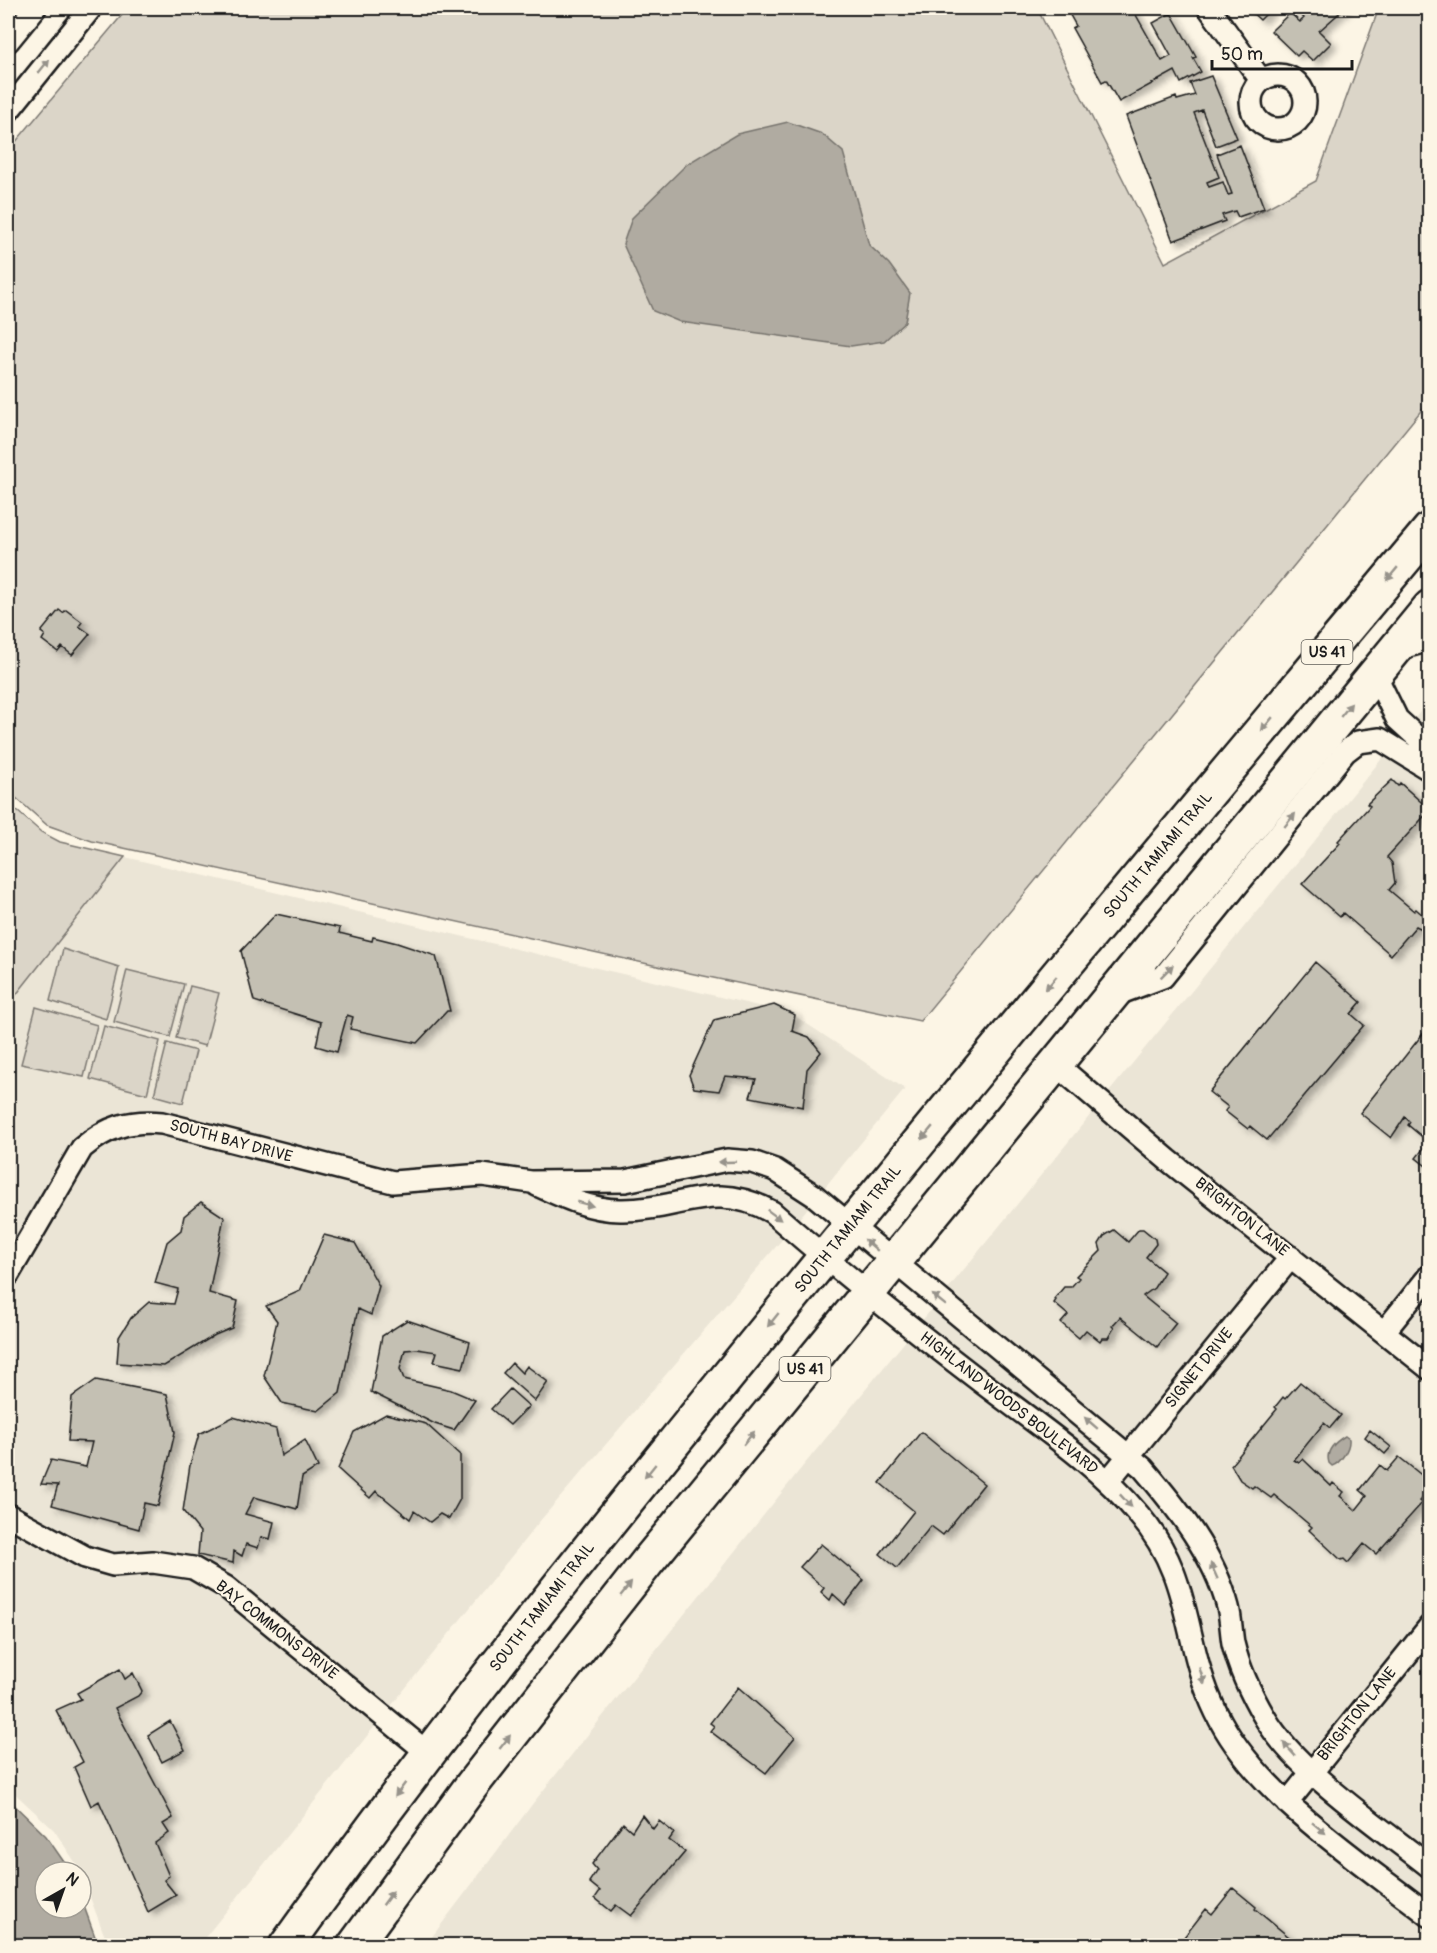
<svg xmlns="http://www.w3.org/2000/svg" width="1437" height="1953" font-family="Pangolin,sans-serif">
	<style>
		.built { fill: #ebe5d6 }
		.green { fill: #dbd5c8; stroke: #7c7872; stroke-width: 1.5 }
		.water { fill: #b0aba1; stroke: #75726c; stroke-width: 1.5 }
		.building { fill: #c4c0b3; stroke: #1c1c1c; stroke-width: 1.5; filter: url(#shadow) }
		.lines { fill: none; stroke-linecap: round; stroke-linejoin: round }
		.street-casing { stroke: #1c1c1c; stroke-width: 26 }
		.primary-casing { stroke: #1c1c1c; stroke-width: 38 }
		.street { stroke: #fcf5e5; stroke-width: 21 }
		.primary { stroke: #fcf5e5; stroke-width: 33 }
		.oneway { fill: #97938b }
		.labels { text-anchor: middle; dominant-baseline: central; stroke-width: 4.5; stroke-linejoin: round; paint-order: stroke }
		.shield { fill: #fcf5e5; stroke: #5f5d58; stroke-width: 1.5 }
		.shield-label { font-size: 15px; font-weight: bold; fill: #1c1c1c }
		.street-label { font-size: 16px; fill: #1c1c1c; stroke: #fcf5e5 }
	</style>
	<defs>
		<filter id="shadow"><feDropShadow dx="6" dy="4" stdDeviation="3" flood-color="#0004"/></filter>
	</defs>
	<rect width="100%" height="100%" fill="#fcf5e5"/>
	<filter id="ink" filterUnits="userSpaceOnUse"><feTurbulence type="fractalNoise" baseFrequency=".0167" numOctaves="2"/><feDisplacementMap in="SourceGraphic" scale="12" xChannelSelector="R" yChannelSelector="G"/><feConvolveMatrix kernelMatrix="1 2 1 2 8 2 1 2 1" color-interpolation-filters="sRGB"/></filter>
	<g filter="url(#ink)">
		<path class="built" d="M1429,701v1244l-1004,1 109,-144 265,-331z
			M125,857l667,157 113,75 -125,153 -241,280 -340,423h-91l-29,-77 -25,-38 -46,-43v-782z"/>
		<path class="green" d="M128,8h903l9,6 125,249 151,-82 63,-173h50v393l-509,620 -240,-50 -588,-130 -45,-16 -39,-34v-81l3,-4 -3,-4v-551z
			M8,803l33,29 19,10 65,15 -117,148z
			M63,949l56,18 -13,52 -56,-18z
			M127,970l57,14 -14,53 -56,-15z
			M190,986l29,7 -14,53 -29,-8z
			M36,1007l61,18 -13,52 -63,-13z
			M104,1026l56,15 -13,53 -57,-15z
			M167,1043l29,8 -13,52 -29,-8z"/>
		<path class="water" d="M788,122l34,12 21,18 26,93 20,19 21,29 -5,29 -21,19 -33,5 -171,-24 -27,-11 -30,-67 9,-26 55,-54 50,-30z
			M1345,1436l4,3c1,9 -8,24 -17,27l-3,-3c-4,-12 6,-21 16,-27z
			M8,1799l38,37 25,36h-26v36h36v-10l17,47h-90z"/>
		<path class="building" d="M1066,8h66l30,53 9,-5 -18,-33 18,-10 25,44 -3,1 8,14 -20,11 -6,-12 -56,31 -13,-22 -4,2 -30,-54 4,-2z
			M1247,8h25l-12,12z
			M1296,8h49l-26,23 12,12 -18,18 -11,-10 -5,5 -26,-25 19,-18 10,9 4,-4 -9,-9z
			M1211,76l26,62 -21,8 -14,-36 -8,3 25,64 -12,5 2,5 14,-5 5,13 4,-1 -15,-40 23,-9 24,63 -26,9 -3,-6 -13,4 3,6 -52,20 -47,-125 50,-19 1,3 18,-5 -5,-12z
			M59,610l4,3 3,-3 16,12 -3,4 11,8 -18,21 -10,-8 -4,5 -16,-12 3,-5 -4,-3z
			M1392,780l6,6 2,-3 30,27 -43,47 5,6 3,20 -6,7 25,21 2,-2 8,7 4,-4 2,8 -8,9 -6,-3 -25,29 -48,-42 -3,4 -38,-33 38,-41 -2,-2 32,-35 -3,-2z
			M276,914l64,14 -1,5 33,8 1,-4 24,6 39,13 14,55h-3l-30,32 -67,-14 3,-12 -6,-2 -10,37 -21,-6 5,-24 -67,-21 -13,-50z
			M1315,962l46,40 -10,12 13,11 -97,115 -17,-14 -2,3 -23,-18 3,-4 -19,-15z
			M774,1005l21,10 -3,16 17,6 12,15 -14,17 -4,38 -53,-10 6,-18 -31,-3 -6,15 -25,-3 -5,-13 25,-55z
			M1425,1031l5,4v101l-5,3 -17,-14 2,-3 -5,-5 -14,21 -31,-25z
			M1427,1144l3,2v23l-14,-11z
			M201,1202l23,15 -15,76 29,8 -6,27 -17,7 -51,31 -47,-3 2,-26 12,-19 18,-16 25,2 4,-15 -23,-6 12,-41 14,-12 3,-14z
			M1139,1229h4l12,10 1,5 -10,13 18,15 -10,16 -11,8 33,27 -19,24 -37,-30 -8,9 2,2 -6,10h-6l-2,3 -14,-11 -7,8 -18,-15 7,-8 -14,-12 2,-3 -2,-1 10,-12h7l8,-9 -3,-2 25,-25 -2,-7 5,-8 10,-6 14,12z
			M324,1235l31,8 24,43 -8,29 -13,-6 -18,84 -22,18 -36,-8 -18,-27 13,-55 -11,-15 34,-15z
			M407,1320l63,22 -7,26 -29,-6 3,-10 -20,-3 -12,1 -5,19 4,10 47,11 24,10 -21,30 -19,-6 -64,-32 11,-56z
			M512,1363l10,10 5,-7 21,16 -13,19 -32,-28z
			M96,1380l71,14 8,38 -17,74 -14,-3 -5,26 -87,-24 6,-20 -17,-1 10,-24 35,7 6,-25 -24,-1 4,-44z
			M1300,1382l41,33 -11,13 -6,-5 -30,37 5,3 4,-4 28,27 2,-3 11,9 -4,4 16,14 11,-14 -7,-6 20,-25 7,6 12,-14 31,25v7l-11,12 3,2 -46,51 -12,-10 -16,19 -4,-4 -3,1 -32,-30 3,-3 -38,-32 -3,3 -17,-12 -2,2 -12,-8 -9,-15 46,-56 -2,-2 8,-10 2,2z
			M510,1389l19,17 -19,19 -19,-16z
			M386,1414l40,10 34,31v44l-11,20 -9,-5 -10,8 -16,-11 -4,8 -34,-28 -6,7 -32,-29 16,-37z
			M233,1417l43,12 5,27 24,-16 13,27 -16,10 -5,32 -43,-12 -9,17 29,8 -4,17 -9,-2 -3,11 -12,-4 -4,12 -8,-5 -1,12 -35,-8 2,-23 -17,-21 7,-46 9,-31z
			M1370,1430l21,17 -6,7 -20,-17z
			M921,1432l63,52 -41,51 -12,-9 -34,42 -17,-14 34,-43 -34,-28z
			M821,1544l43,36 -19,25 -12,-11 -3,6 -9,-8 3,-4 -24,-21z
			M120,1669l5,10 8,-6 9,18 -4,5 -23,12 58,110 -10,6 6,9 -14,10 14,33 -5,4 12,15 -28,17 -49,-111 -8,5 -17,-39 9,-5 -27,-52 25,-11 -4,-6z
			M738,1687l57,50 -29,36 -56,-42 4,-5 -4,-3z
			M170,1721l15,29 -23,12 -14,-27z
			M642,1815l11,14 6,-8 15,12 -5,7 16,12 -54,64 -15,-11 -5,6 -16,-13 5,-7 -11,-9 8,-12 -5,-6 31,-41 9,8z
			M1233,1888l23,19 -1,2 45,37h-123l29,-37 6,5z"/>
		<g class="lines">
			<defs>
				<path id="street" d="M1209,8l52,72
					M8,41l27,-33
					M1251 102a27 27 0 1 1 54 0a27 27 0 1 1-54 0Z
					M8,111l83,-103
					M1397,649l33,-9
					M1375,674l22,45 33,30
					M1115,995l48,-18 182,-225 13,-10 22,-3 50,31
					M1057,1065l111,95 262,209
					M537,1185c26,12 54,25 83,25 61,1 92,-31 152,2 66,58 135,113 204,166 57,44 117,82 163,137 55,64 43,128 77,197 39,82 143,148 214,204
					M8,1275l74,-127c25,-21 47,-28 80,-25l231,59 89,-7 49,7 94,-1 102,-21 25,2 23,8 40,26 328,272c35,41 71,86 85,139 3,12 3,24 5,36 6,26 19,53 32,75 32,54 115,109 165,149
					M1384,1332l46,-57
					M1108,1481l183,-224
					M8,1515l77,42 28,8 40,-3 40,6 33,19 202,166
					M1287,1803l143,-177"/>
				<path id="primary" d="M286,1946c157,-219 325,-427 495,-635 214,-263 431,-522 649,-782
					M354,1946l118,-161 177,-225 781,-953"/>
			</defs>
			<use href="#street" class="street-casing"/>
			<use href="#primary" class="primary-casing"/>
			<use href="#street" class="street"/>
			<use href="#primary" class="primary"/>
		</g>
		<defs><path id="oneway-solid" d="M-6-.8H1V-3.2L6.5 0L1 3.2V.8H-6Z" transform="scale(1.5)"/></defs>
		<g class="oneway">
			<use href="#oneway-solid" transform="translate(44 66) rotate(-51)"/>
			<use href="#oneway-solid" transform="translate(1392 574) rotate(130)"/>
			<use href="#oneway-solid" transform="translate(1346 710) rotate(-51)"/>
			<use href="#oneway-solid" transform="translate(1267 724) rotate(130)"/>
			<use href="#oneway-solid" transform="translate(1290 820) rotate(-51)"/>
			<use href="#oneway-solid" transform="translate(1167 971) rotate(-45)"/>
			<use href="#oneway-solid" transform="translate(1051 983) rotate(130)"/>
			<use href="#oneway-solid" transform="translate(927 1133) rotate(130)"/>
			<use href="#oneway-solid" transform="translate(727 1162) rotate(178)"/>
			<use href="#oneway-solid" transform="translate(585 1204) rotate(15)"/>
			<use href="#oneway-solid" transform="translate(774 1215) rotate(37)"/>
			<use href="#oneway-solid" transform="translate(871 1245) rotate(-139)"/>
			<use href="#oneway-solid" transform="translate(939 1300) rotate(-141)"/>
			<use href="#oneway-solid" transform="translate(773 1320) rotate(129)"/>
			<use href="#oneway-solid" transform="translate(1091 1423) rotate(-139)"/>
			<use href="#oneway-solid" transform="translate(749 1438) rotate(-51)"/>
			<use href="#oneway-solid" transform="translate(650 1471) rotate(129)"/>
			<use href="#oneway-solid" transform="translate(1126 1501) rotate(47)"/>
			<use href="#oneway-solid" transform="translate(1214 1571) rotate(-114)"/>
			<use href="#oneway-solid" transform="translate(626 1589) rotate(-51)"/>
			<use href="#oneway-solid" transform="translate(1202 1676) rotate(72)"/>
			<use href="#oneway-solid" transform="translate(505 1742) rotate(-52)"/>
			<use href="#oneway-solid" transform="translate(1289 1749) rotate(-132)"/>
			<use href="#oneway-solid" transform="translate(400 1790) rotate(127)"/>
			<use href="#oneway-solid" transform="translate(1319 1828) rotate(39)"/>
			<use href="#oneway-solid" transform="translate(388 1898) rotate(-54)"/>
		</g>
	</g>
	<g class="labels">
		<g class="shield">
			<rect x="1301.5" y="640" width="51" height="24" rx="4.5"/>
			<rect x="779.5" y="1357" width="51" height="24" rx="4.5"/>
		</g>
		<g class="shield-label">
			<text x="1327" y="652">US 41</text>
			<text x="805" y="1369">US 41</text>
		</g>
		<g class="street-label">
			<text transform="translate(1158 855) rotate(-50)">SOUTH TAMIAMI TRAIL</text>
			<text transform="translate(231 1141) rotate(15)">SOUTH BAY DRIVE</text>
			<text transform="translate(1242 1217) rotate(39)">BRIGHTON LANE</text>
			<text transform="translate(848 1229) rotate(-51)">SOUTH TAMIAMI TRAIL</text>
			<text transform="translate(1199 1368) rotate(-51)">SIGNET DRIVE</text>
			<text transform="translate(1009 1403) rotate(38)">HIGHLAND WOODS BOULEVARD</text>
			<text transform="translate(542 1607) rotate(-52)">SOUTH TAMIAMI TRAIL</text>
			<text transform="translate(277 1630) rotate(38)">BAY COMMONS DRIVE</text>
			<text transform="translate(1357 1714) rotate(-51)">BRIGHTON LANE</text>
		</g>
	</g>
	<rect width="1437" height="1953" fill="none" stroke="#fcf5e5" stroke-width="30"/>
	<rect x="15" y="15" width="1407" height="1923" fill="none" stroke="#1c1c1c" stroke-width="2" filter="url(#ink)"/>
	<g transform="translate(63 1890) rotate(40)"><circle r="28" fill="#fcf5e5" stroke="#a29e95" stroke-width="1.5"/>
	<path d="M0-4.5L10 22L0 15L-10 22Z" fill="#1c1c1c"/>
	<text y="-9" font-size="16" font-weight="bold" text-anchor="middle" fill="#1c1c1c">N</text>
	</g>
	<path d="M1212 60v9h140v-9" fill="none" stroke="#1c1c1c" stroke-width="3"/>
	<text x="1221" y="60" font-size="18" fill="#1c1c1c" stroke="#fcf5e5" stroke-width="4.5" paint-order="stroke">50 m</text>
</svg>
